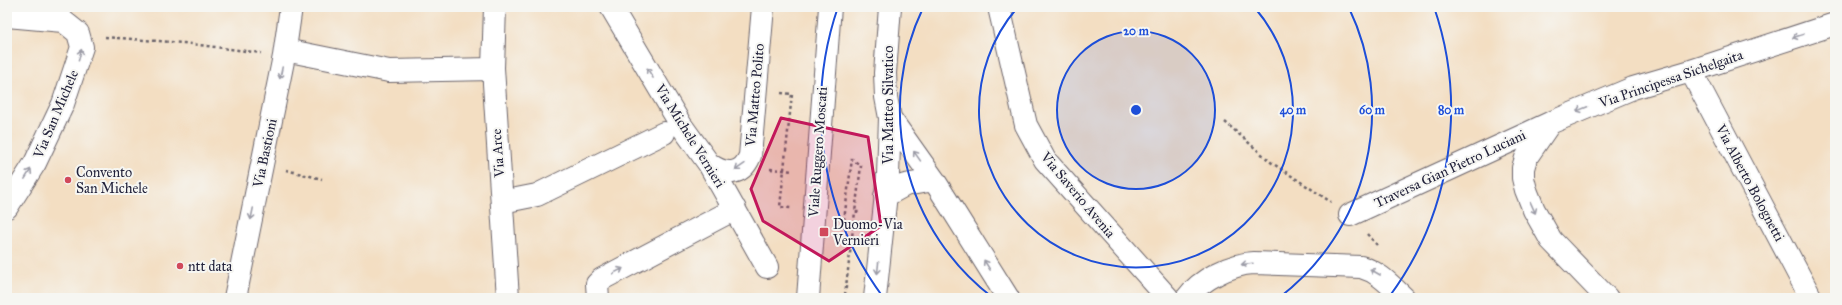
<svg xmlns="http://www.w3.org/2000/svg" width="1842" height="305" font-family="'IM FELL Great Primer',serif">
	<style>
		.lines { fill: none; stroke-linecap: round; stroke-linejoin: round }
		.minor-casing { stroke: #6b646a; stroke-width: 24 }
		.path { stroke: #6b646a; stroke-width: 2.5; stroke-dasharray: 3 3; stroke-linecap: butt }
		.minor { stroke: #fff; stroke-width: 22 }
		.minor-bridge-casing { stroke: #6b646a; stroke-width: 24; stroke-linecap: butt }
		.minor-bridge { stroke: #fff; stroke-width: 22 }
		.oneway { stroke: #9c9ca7 }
		.marked { fill: #c2185b; fill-opacity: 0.2; stroke: #c2185b; stroke-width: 3; stroke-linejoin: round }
		.ring { fill: none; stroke: #1d4ed8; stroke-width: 2 }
		.poi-dot { fill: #d1495b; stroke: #f6f6f2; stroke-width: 1.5 }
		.labels { text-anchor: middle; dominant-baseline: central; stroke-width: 4; stroke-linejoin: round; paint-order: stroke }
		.street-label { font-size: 14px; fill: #22223b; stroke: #f6f6f2 }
		.poi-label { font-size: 14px; fill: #22223b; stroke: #f6f6f2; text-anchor: start }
		.centre { fill: #1d4ed8; stroke: #f6f6f2; stroke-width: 2 }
		.ring-label { font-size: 12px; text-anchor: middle; font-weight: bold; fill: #1d4ed8; stroke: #f6f6f2; stroke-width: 4; stroke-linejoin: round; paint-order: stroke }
	</style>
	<rect width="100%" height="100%" fill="#f6f6f2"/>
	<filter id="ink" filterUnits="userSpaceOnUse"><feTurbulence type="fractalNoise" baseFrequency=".025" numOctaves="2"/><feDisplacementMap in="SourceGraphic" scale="8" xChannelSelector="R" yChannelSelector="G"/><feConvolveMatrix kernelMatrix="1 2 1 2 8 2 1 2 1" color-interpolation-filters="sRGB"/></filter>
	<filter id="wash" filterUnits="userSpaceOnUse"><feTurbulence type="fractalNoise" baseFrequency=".012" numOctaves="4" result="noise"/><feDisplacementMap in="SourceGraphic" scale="16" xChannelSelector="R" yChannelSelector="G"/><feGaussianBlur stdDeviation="0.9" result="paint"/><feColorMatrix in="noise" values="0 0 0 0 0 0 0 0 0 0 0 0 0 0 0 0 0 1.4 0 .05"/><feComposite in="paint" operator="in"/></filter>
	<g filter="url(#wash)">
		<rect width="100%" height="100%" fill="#f3dec2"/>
	</g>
	<g filter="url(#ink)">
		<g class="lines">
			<defs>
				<path id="minor" d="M495,7l-2,61 15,230
					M611,7l70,118 28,39 58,103
					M999,7l27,118 19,35 123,138
					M7,16l56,5 15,12 4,14 -19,57 -28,59 -28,44
					M285,50l104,21 104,-2
					M1691,71l120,227
					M890,118l44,62 74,118
					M709,164c16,11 32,13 41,-8l13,-149
					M885,196l20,-11 29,-5
					M502,202l35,-7 127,-62
					M1350,215l200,-92
					M235,298l49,-242 7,-49
					M598,298l-1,-14 5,-5 133,-70
					M875,298l13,-123 2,-57 -4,-21 -1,-24 5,-66
					M1187,298c14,-19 44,-34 67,-35l107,4c18,5 29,18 43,31
					M1607,298l-56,-58 -17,-30 -8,-20 -3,-12v-10l3,-10 24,-35 83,-35 58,-17 144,-47"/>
			</defs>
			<use href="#minor" class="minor-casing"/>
			<path class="path" d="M105,37l79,6 77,10
				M781,93l11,1 -12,113 11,1
				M1225,122l47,41 59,39
				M770,169l23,2
				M286,170l36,9
				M838,219l6,1 8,-61 9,7 -6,46h4
				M1367,234l10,11
				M845,295l10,-83"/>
			<use href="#minor" class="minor"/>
			<defs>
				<path id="minor-bridge" d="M808,298l22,-291"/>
			</defs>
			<use href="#minor-bridge" class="minor-bridge-casing"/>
			<use href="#minor-bridge" class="minor-bridge"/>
		</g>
		<defs><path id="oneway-shaft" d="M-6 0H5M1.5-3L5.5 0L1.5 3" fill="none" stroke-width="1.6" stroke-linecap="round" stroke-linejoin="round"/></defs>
		<g class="oneway">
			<use href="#oneway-shaft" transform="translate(1798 36) rotate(162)"/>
			<use href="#oneway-shaft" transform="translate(80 55) rotate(-75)"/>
			<use href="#oneway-shaft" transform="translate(281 73) rotate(102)"/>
			<use href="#oneway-shaft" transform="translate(650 73) rotate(-121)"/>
			<use href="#oneway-shaft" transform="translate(1582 109) rotate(158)"/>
			<use href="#oneway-shaft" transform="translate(917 156) rotate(-125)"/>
			<use href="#oneway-shaft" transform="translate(740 167) rotate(145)"/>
			<use href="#oneway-shaft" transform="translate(28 174) rotate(-58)"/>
			<use href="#oneway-shaft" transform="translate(1533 208) rotate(66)"/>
			<use href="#oneway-shaft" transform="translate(252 214) rotate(102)"/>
			<use href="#oneway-shaft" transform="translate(1247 264) rotate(173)"/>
			<use href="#oneway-shaft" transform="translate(987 265) rotate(-122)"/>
			<use href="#oneway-shaft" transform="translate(878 268) rotate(96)"/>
			<use href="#oneway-shaft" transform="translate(618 271) rotate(-28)"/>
			<use href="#oneway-shaft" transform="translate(1375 272) rotate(-150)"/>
		</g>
	</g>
	<path class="marked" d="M781,118l87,19 13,89 -52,35 -66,-40 -12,-32z"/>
	<circle cx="1136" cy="110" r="79" fill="#1d4ed8" fill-opacity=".12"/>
	<g class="ring">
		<circle cx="1136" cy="110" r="79"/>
		<path d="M1255 8A157 157 0 1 1 1017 8"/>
		<path d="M992 297A236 236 0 0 1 923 8M1349 8A236 236 0 0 1 1280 297"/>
		<path d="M883 297A315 315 0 0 1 838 7M1434 7A315 315 0 0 1 1389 297"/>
	</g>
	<g class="poi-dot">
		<circle cx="68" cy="180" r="4"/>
		<rect x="819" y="227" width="10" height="10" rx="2"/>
		<circle cx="180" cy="266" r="4"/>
	</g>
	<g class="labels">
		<g class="street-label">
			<text transform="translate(1671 79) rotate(-19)">Via Principessa Sichelgaita</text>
			<text transform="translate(755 95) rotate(-85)">Via Matteo Polito</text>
			<text transform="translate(888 105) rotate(-90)">Via Matteo Silvatico</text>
			<text transform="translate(56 114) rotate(-67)">Via San Michele</text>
			<text transform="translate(690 136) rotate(58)">Via Michele Vernieri</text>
			<text transform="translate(818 152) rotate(-86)">Viale Ruggero Moscati</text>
			<text transform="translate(265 153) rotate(-78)">Via Bastioni</text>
			<text transform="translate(498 153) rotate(-94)">Via Arce</text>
			<text transform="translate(1450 169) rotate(-25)">Traversa Gian Pietro Luciani</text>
			<text transform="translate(1750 183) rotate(62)">Via Alberto Bolognetti</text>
			<text transform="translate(1078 195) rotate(50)">Via Saverio Avenia</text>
		</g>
		<g class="poi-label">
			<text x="76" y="172">Convento<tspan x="76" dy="16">San Michele</tspan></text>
			<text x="833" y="224">Duomo-Via<tspan x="833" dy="16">Vernieri</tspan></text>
			<text x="188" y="266">ntt data</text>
		</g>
	</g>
	<circle cx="1136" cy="110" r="6" class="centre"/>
	<g class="ring-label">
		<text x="1136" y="35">20 m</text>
		<text x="1293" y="114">40 m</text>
		<text x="1372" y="114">60 m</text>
		<text x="1451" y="114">80 m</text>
	</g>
	<rect width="1842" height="305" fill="none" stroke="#f6f6f2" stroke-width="24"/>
</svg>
